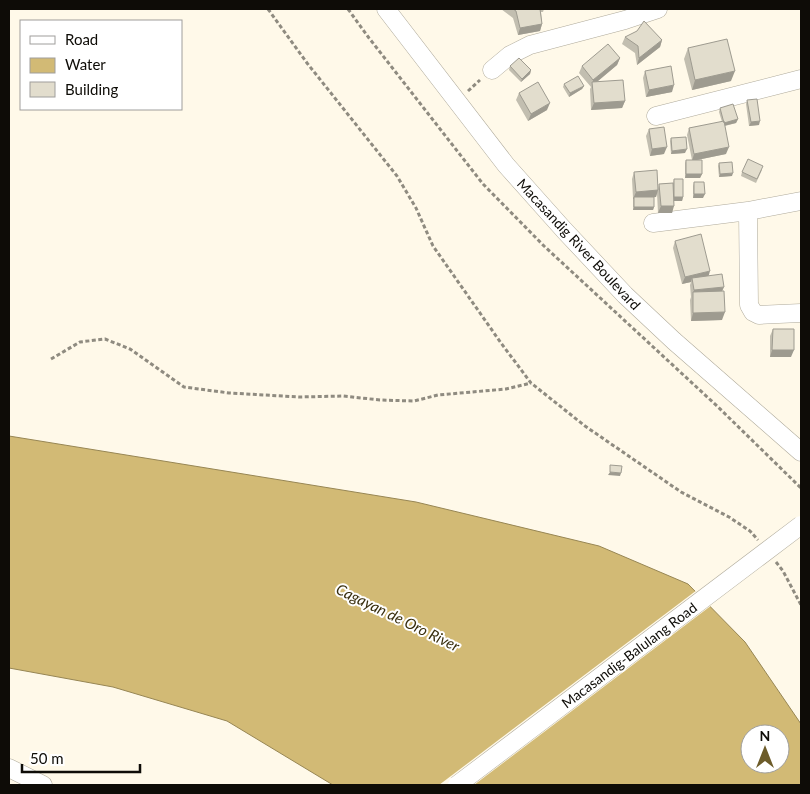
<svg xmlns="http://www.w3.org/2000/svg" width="810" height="794" font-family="Lato,sans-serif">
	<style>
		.water { fill: #d2ba75; stroke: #978654; fill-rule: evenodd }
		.pier { fill: #fff9e9 }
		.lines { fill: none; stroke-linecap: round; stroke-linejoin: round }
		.minor-casing { stroke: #afaa9b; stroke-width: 19 }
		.path { stroke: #8f8b80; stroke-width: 3; stroke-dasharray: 4 2.5; stroke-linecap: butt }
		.minor { stroke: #fff; stroke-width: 18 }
		.minor-bridge-casing { stroke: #afaa9b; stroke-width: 19; stroke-linecap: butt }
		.minor-bridge { stroke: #fff; stroke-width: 18 }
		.wall { fill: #c2beb0 }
		.shaded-wall { fill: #9e9b90 }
		.building { fill: #e2ddcd; stroke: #9e9b90 }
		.labels { text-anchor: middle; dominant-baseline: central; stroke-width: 4; stroke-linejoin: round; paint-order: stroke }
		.street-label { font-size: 14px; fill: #0e0c07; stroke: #fff }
		.water-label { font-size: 15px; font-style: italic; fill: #382e0e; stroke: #fff }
	</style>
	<rect width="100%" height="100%" fill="#fff9e9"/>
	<path class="water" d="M9,436l407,66 183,44 89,38 57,58 56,82v61h-468l-106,-64 -114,-34 -104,-19zM750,734h30v30h-30z"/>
	<path class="pier" d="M697,590l15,15 -238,180h-35z"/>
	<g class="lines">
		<defs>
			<path id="minor" d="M386,9l120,156 58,65 61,65 49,46 127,111
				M492,70l18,-15 20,-10 95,-25 33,-11
				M656,116l145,-37
				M748,211l1,94 4,7 6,3 42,-2
				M653,223l95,-12 53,-10
				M9,768l34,17"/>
		</defs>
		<use href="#minor" class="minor-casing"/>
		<path class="path" d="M268,9l39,54 90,113 19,32 17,38 68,97 30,40 54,43 96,66 48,25 21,14 8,9
			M348,9l21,29 114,146 61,62 173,160 84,82
			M468,91l12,-11
			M51,359l29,-17 25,-3 25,10 54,38 45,6 70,4 44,-1 37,4 34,1 24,-6 68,-6 25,-6
			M776,562l7,9 18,34"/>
		<use href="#minor" class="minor"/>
		<defs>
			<path id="minor-bridge" d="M457,785l344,-260"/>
		</defs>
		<use href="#minor-bridge" class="minor-bridge-casing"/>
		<use href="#minor-bridge" class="minor-bridge"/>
	</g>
	<path class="wall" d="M501,9h43l-1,3h-2l1,12 -2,7 -22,4 -5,-17z
		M625,37l37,3 -2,7 -23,18 -2,-12 -13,-9z
		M688,48l43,33 -39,9 -8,-31z
		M620,58l-3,7 -20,17 28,19 -3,7 -31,2 -1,-21 1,-2 -12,-14 3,-7z
		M510,66l21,4 -1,4 -9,8 -12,-12z
		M645,71l27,21 -26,5 -3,-19z
		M564,84l20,2 -2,3 -13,8 -6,-10z
		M519,93l28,17 -19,11 -12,-21z
		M747,100l12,25 -10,1 -3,-22z
		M720,108l18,11 -2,4 -11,3 1,28 -29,6 5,14 -2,4h-15v-15l1,-3h6l-5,-25 2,-7 33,-6 -3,-10z
		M649,129l15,25 -14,2 -4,-20z
		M671,138l14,15 -14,1 -1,-13z
		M719,163l13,13 -13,1 -1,-11z
		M762,170l-6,13 -15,-7 1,-4z
		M634,172l24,16 1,-4 14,-1 1,-4 9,18 -1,4h-8l-2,12h-14l-1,-20 -1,4h-2v10l-1,3h-20v-12l-1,-19z
		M694,182l9,16h-10v-12z
		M675,241l47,50v29l-31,1 -1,-21 1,-3 -1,-12 1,-3 -9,2 -9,-36z
		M773,329l18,28h-21v-21z"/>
	<path class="shaded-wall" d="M542,24l-2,7 -22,4 2,-7z
		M662,40l-2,7 -23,18 2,-7z
		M620,58l-3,7 -24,20v-5z
		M531,70l-1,4 -9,8 1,-3z
		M735,71l-4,10 -39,9 3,-10z
		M674,85l-2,7 -26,5 3,-7z
		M584,86l-2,3 -13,8 1,-4z
		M625,101l-3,7 -31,2 3,-7z
		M550,103l-3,7 -19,11 3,-7z
		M738,119l-2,4 -13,3 1,-3z
		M760,121l-1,4 -10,1 2,-4z
		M667,147l-3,7 -14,2 2,-7z
		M729,147l-3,7 -34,7 2,-7z
		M687,149l-2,4 -14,1 1,-3z
		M733,173l-1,3 -13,1 1,-3z
		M686,174h16l-2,4h-15z
		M658,190l-2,7 -23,2 3,-7z
		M694,194h11l-2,4h-10z
		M674,197h9l-1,4h-9z
		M661,206h13l-2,7h-14z
		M634,207h20l-1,3h-20z
		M710,271l-2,7h-16l-1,4 -9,2 3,-7z
		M724,287l-3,7 -28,-1 1,-3z
		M725,312l-3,8 -31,1 2,-8z
		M772,350h22l-3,7h-21z
		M610,472l11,1 -1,3 -12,-1z"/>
	<path class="building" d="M513,9h27l2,15 -22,4 -4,-17z
		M644,21l18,19 -23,18 -1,-12 -13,-9 12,-6z
		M727,39l8,32 -40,9 -7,-32z
		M608,44l12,14 -27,22 -11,-14z
		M519,58l12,12 -9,9 -12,-13z
		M671,66l3,19 -25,5 -4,-19z
		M578,76l6,10 -14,7 -6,-9z
		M623,80l2,21 -31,2 -2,-21z
		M538,82l12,21 -19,11 -12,-21z
		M757,99l3,22 -9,1 -4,-22z
		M733,104l5,15 -14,4 -4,-15z
		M724,121l5,26 -35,7 -5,-26z
		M664,127l3,20 -15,2 -3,-20z
		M686,137l1,12 -15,2 -1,-13z
		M748,159l15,7 -6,13 -15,-7z
		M686,160h16v14h-16z
		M732,162l1,11 -13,1 -1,-11z
		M657,170l1,20 -22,2 -2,-20z
		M674,179h9v18h-9z
		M694,182h10l1,12h-11z
		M673,183l1,23h-13l-2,-22z
		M634,197h20v10h-20z
		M701,234l9,37 -25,6 -10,-36z
		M722,274l2,13 -30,3 -2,-12z
		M724,291l1,21 -32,1v-21z
		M773,329h21v21h-22z
		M610,465l12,1 -1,7 -11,-1z"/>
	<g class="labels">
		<g class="street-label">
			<text transform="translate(579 244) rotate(47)">Macasandig River Boulevard</text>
			<text transform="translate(629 655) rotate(-37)">Macasandig-Balulang Road</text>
		</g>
		<g class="water-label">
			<text transform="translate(398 617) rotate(26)">Cagayan de Oro River</text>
		</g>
	</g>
	<rect width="810" height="794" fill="none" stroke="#0e0c07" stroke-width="20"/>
	<rect x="20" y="20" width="162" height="90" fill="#ffffff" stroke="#9f9e9c"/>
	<rect x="30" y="36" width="25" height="8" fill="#ffffff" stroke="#9f9e9c"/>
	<text x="65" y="45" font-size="15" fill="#0e0c07">Road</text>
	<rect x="30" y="58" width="25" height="15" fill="#d2ba75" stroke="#9f9e9c"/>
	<text x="65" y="70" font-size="15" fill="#0e0c07">Water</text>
	<rect x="30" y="82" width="25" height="15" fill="#e2ddcd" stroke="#9f9e9c"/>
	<text x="65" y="95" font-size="15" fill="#0e0c07">Building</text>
	<g transform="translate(765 749)"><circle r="24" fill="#ffffff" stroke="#9f9e9c"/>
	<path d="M0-4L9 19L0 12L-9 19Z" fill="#6d5c2a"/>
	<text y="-8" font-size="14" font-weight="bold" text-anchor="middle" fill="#0e0c07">N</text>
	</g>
	<path d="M22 764v8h118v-8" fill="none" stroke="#0e0c07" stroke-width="2.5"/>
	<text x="30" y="764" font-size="15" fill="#0e0c07" stroke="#ffffff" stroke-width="4" paint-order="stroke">50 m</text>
</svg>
